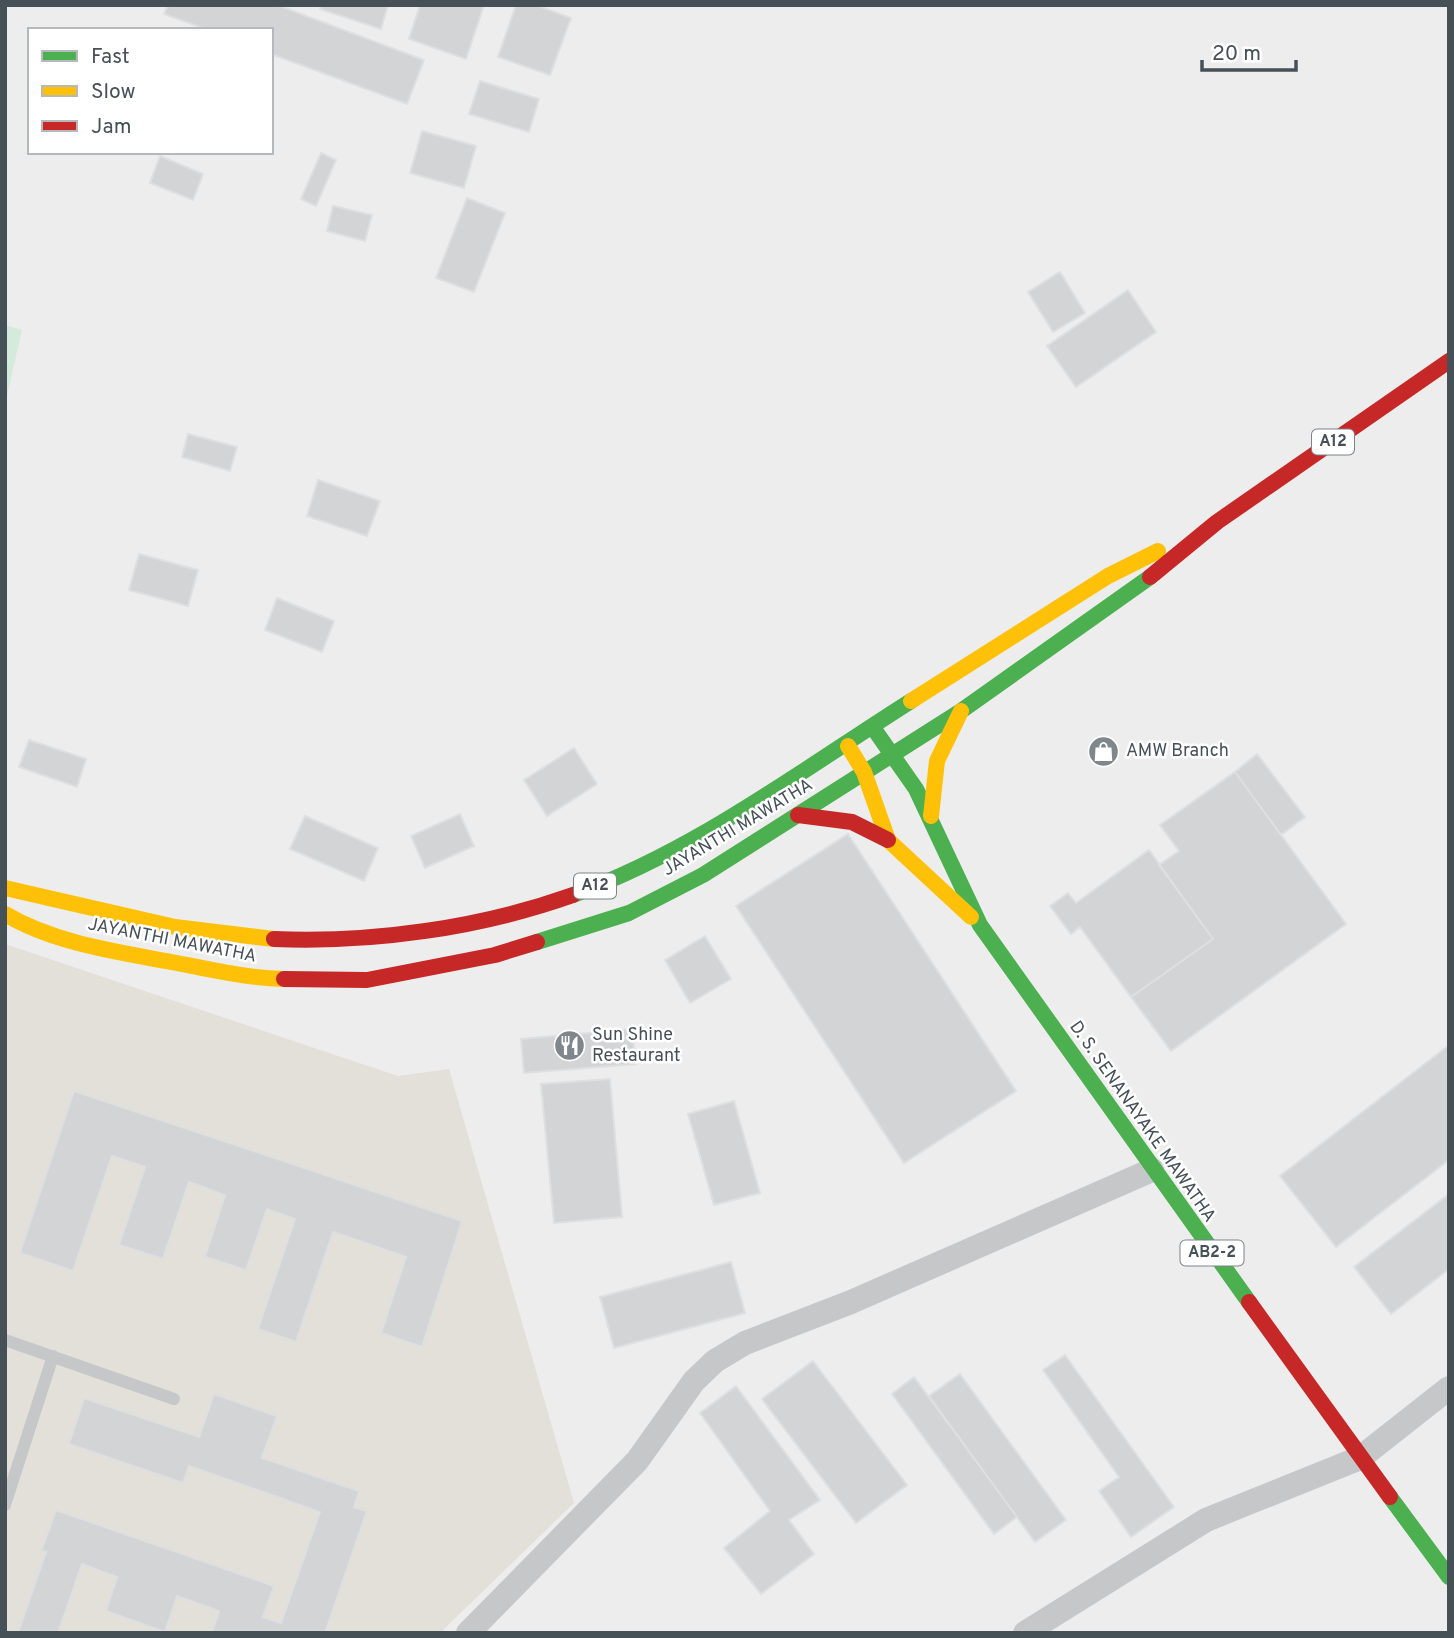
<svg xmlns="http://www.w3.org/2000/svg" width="1454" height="1638" font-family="Overpass,sans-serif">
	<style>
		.commercial { fill: #e3e0da }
		.green { fill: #d3ebdb }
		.building { fill: #d3d4d6; stroke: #dedfe0; stroke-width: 2 }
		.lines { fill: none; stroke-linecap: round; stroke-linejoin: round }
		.lane { stroke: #c5c7c8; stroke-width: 12 }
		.street { stroke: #c5c7c8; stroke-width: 24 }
		.fast { stroke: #4caf50; stroke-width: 16 }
		.slow { stroke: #ffc107; stroke-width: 16 }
		.jam { stroke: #c62828; stroke-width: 16 }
		.labels { text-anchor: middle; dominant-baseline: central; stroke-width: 5; stroke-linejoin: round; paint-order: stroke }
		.shield { fill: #fff; stroke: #7e8489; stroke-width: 2 }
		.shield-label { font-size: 16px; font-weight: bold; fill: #465057 }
		.poi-label { font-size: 18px; fill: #465057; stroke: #fff; text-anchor: start }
		.street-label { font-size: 18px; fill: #465057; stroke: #fff }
	</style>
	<rect width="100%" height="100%" fill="#ededed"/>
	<path class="commercial" d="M5,944l393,132 51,-7 125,434 -134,130h-435z"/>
	<path class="green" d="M5,325l17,5 -17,74z"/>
	<path class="building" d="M168,5h109l147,55 -17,44 -136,-50v-24h-63l-44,-16z
		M321,5h67l-7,24 -61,-20z
		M420,5h64l-18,54 -57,-20z
		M516,5h20l35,13 -21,57 -52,-18z
		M480,81l59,18 -10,33 -60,-18z
		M422,131l54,15 -12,42 -54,-15z
		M321,153l15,7 -20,46 -15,-7z
		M160,156l43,18 -10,26 -43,-17z
		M467,198l38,15 -31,79 -38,-14z
		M333,206l39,9 -7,26 -38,-10z
		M1060,272l25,41 -32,19 -25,-40z
		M1128,290l28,42 -80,55 -29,-41z
		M188,434l49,13 -7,24 -48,-14z
		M318,480l62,21 -13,35 -60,-20z
		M139,554l59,16 -10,36 -59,-16z
		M277,598l57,23 -12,31 -57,-22z
		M29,740l57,19 -9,28 -58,-20z
		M574,748l23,36 -50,32 -23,-36z
		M1257,754l48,63 -24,18 -46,-63z
		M1235,772l111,152 -175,127 -40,-54 82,-58 -54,-74 20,-14 -19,-26z
		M460,814l14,32 -49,22 -14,-32z
		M305,816l73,32 -14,33 -74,-32z
		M848,834l168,257 -112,72 -168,-257z
		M1149,850l64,89 -82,58 -51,-70 -9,7 -21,-28 18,-13 8,10z
		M705,936l26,43 -41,24 -25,-43z
		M632,1029l4,35 -112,9 -3,-34z
		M1449,1045v115l-113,87 -56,-71z
		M610,1079l12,138 -68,6 -13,-139z
		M74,1091l388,130 -40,126 -41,-14 25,-76 -73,-25 -37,110 -38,-13 37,-110 -28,-10 -21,61 -41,-13 20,-62 -36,-13 -26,77 -44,-14 26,-78 -33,-11 -39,115 -53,-18z
		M734,1101l26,92 -46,12 -26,-91z
		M1449,1194v75l-58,45 -37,-47z
		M731,1262l14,51 -131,35 -14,-51z
		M1065,1355l109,152 -43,30 -32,-46 20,-14 -76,-107z
		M813,1361l94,124 -51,38 -94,-124z
		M960,1374l106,146 -31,22 -106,-146z
		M914,1377l103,140 -23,17 -102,-140z
		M736,1386l84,114 -31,20 25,34 -53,40 -37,-46 46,-37 -70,-98z
		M214,1394l63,22 -15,42 97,33 -5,16 13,4 -42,122h-113l7,-22 -42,-15 -12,36 -59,-21 11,-34 -35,-13 -24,69h-40l28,-81 -5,-1 15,-41 218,76 -11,31 18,6 39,-111 -131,-46 -6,17 -114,-39 15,-46 115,39z"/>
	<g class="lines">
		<path class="lane" d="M5,1340l169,59
			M5,1505l48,-149"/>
		<path class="street" d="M468,1633l169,-172 57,-80 21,-20 30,-18 106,-41 301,-132
			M1025,1633l181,-113 154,-62 89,-70"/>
		<path class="fast" d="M874,729l42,60 64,136 269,377
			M573,895c122,-44 229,-125 338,-194
			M537,942l92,-29 74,-38 258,-164 189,-134
			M1390,1497l59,80"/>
		<path class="slow" d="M911,701l197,-125 50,-25
			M848,746l16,26 24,68 83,77
			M931,816l6,-55 24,-50
			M5,888l170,39 99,12
			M5,914c51,30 114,38 172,49 35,7 71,15 107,16"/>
		<path class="jam" d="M1150,577l67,-55 232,-161
			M798,815l54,7 36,18
			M274,939c99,4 206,-11 299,-44
			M284,979l83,1 128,-25 42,-13
			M1249,1302l141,195"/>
	</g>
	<defs>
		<symbol id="shop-disc" viewBox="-11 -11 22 22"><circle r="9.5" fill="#80878c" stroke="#fff"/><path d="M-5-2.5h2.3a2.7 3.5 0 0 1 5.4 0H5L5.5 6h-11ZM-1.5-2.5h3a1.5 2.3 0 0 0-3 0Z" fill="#fff"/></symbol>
		<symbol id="restaurant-disc" viewBox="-11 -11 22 22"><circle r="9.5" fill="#80878c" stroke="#fff"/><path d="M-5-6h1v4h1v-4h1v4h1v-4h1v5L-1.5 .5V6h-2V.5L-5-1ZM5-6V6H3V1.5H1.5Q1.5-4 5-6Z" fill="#fff"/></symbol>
	</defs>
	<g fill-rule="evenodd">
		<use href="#shop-disc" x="1086" y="734" width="35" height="35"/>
		<use href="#restaurant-disc" x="552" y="1028" width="35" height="35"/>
	</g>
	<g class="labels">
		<g class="shield">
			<rect x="1312" y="429.5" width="42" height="25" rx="5"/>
			<rect x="574" y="873.5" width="42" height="25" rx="5"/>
			<rect x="1180.5" y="1240.5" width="63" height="25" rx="5"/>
		</g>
		<g class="shield-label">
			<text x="1333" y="442">A12</text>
			<text x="595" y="886">A12</text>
			<text x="1212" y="1253">AB2-2</text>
		</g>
		<g class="poi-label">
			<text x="1126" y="751">AMW Branch</text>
			<text x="592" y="1035">Sun Shine<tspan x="592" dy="21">Restaurant</tspan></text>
		</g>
		<g class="street-label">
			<text transform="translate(738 828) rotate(-31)">JAYANTHI MAWATHA</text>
			<text transform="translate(172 941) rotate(11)">JAYANTHI MAWATHA</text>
			<text transform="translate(1142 1122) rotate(55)">D. S. SENANAYAKE MAWATHA</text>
		</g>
	</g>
	<rect width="1454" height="1638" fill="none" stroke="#465057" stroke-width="14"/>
	<rect x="28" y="28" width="245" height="126" fill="#ffffff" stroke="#b5b9bc" stroke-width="2"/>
	<rect x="42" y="51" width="35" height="10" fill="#4caf50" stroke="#b5b9bc" stroke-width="2"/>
	<text x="91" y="63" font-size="21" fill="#465057">Fast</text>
	<rect x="42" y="86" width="35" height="10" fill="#ffc107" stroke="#b5b9bc" stroke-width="2"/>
	<text x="91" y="98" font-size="21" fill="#465057">Slow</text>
	<rect x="42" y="121" width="35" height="10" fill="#c62828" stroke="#b5b9bc" stroke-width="2"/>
	<text x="91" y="133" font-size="21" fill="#465057">Jam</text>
	<path d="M1202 60v10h94v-10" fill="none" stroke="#465057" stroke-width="3.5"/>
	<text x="1212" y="60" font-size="21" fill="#465057" stroke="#ffffff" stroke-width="5" paint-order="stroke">20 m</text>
</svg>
